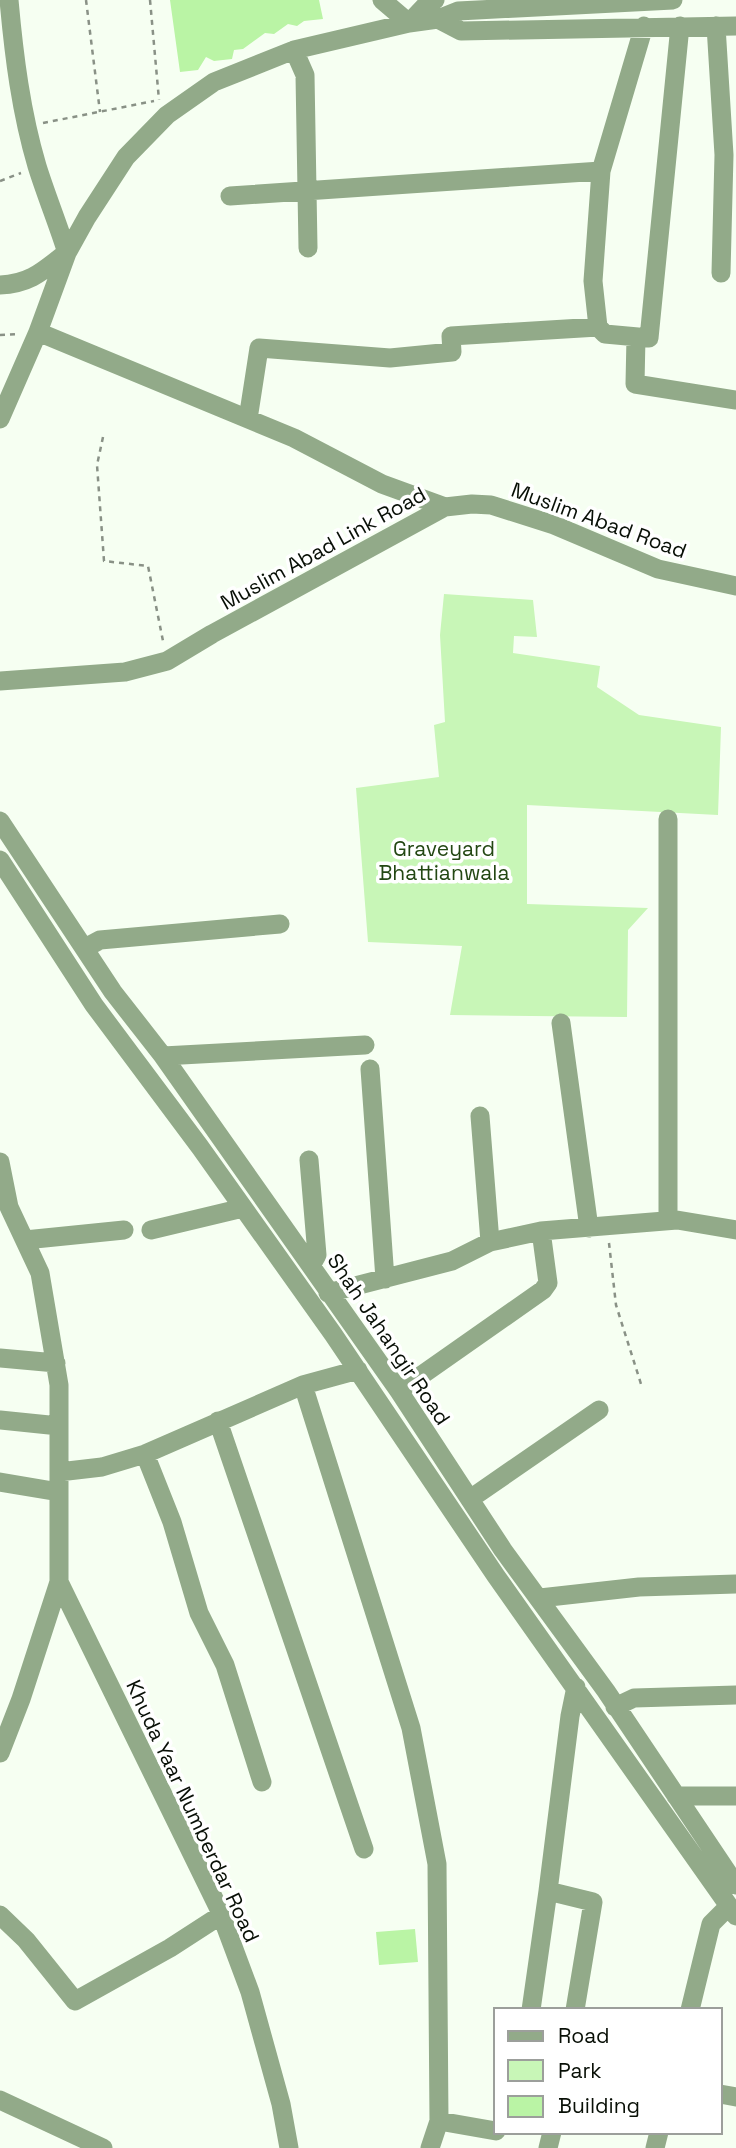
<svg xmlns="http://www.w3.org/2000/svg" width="736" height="2148" font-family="'Space Grotesk',sans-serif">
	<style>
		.green { fill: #c8f6b7 }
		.building { fill: #baf4a5 }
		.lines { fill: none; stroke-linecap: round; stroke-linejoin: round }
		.path { stroke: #899186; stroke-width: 2.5; stroke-dasharray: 5 5; stroke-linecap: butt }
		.minor { stroke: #92aa89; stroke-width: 19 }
		.labels { text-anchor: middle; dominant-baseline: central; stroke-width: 7; stroke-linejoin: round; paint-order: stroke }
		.street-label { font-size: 21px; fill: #080f06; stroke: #fff }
		.park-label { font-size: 21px; fill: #234713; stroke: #fff }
	</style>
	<rect width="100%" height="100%" fill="#f6fff2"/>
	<path class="green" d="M444,594l89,6 4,37 -23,-1 -1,17 87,13 -3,21 42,28 82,12 -3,88 -191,-10v99l121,4 -20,22 -1,87 -177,-2 12,-69 -94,-4 -12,-154 83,-11 -5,-52 11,-3 -5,-87z"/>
	<path class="building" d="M170,0h149l4,19 -19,2 -7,5 -9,-2 -14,10 -9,-1 -22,16 -9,1 -2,9 -18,2 -8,-4 -8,13 -18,2z
		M415,1929l3,33 -39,3 -3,-33z"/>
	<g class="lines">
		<path class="path" d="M86,0l14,112
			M150,0l9,100
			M43,123l111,-22
			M0,181l21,-8
			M0,335l18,-1
			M103,437l-6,28 7,96 44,5 15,75
			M609,1243l7,62 25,79"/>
		<path class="minor" d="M9,0c5,56 12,112 28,166 9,29 21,58 30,87
			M382,0l27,23
			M438,19l23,12 275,-5
			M409,23l17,-18 9,-5
			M644,26l-43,145 -8,110 5,46 7,7 44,4 31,-312
			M716,26l8,129 -3,118
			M294,50l11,25 3,173
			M230,196l371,-25
			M0,285c30,-1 43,-14 66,-32
			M38,332l256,106 88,46 63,23
			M636,337l-1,47 101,16
			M0,419l38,-87 29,-79 20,-36 39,-60 41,-42 47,-33 80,-32 115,-27 29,-4 20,-8 215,-11
			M248,419l11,-71 131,10 62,-6 -1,-16 147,-9
			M0,681l125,-9 42,-11 45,-27 233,-127 27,-3 19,1 63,20 104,44 78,17
			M0,821l113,171 50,64 236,335 104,159 103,141 130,194
			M0,860l94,145 106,142 133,187 163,242 240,340
			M85,948l15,-8 180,-16
			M561,1023l28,205
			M163,1056l202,-11
			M370,1069l15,210
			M480,1116l10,126
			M309,1160l8,95 -6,11
			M0,1162l9,45 31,66 19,112v197l-38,117 -21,54
			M668,1220v-401
			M151,1230l92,-22
			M25,1240l99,-10
			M328,1293l124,-32 38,-19 51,-11 136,-11 59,10
			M0,1358l56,5
			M303,1385l108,343 26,136 2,257
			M399,1391l144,-101 5,-7 -7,-52
			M0,1420l59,6
			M218,1421l146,428
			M145,1454l27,68 27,91 26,52 37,117
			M59,1472l43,-5 43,-13 158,-69 55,-15
			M0,1482l59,10
			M470,1499l129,-89
			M59,1582l160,327 31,83 31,112 8,44
			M540,1598l99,-11 97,-3
			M615,1707l19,-9 102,-3
			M676,1796h60
			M0,1915l26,25 49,61 95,-53 51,-33
			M531,2010l17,-119
			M575,2010l18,-108 -45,-11 22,-175 6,-29
			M690,2010l21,-86 18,-18
			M720,2094l16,3
			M0,2100l103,48
			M430,2148l9,-27 57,10
			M548,2148l4,-16
			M655,2148l4,-16"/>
	</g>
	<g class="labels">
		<g class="street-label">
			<text transform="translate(599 520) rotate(20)">Muslim Abad Road</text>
			<text transform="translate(323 548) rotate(-29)">Muslim Abad Link Road</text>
			<text transform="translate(389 1339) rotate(56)">Shah Jahangir Road</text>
			<text transform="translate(193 1811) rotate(65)">Khuda Yaar Numberdar Road</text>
		</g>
		<g class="park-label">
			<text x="444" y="848">Graveyard<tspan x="444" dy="24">Bhattianwala</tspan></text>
		</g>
	</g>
	<rect x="494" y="2008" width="228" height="126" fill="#ffffff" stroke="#9c9f9b" stroke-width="2"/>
	<rect x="508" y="2031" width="35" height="10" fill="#92aa89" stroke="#9c9f9b" stroke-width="2"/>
	<text x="558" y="2043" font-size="21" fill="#080f06">Road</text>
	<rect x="508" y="2060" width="35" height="21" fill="#c8f6b7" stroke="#9c9f9b" stroke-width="2"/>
	<text x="558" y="2078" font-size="21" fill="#080f06">Park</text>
	<rect x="508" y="2096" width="35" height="21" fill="#baf4a5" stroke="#9c9f9b" stroke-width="2"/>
	<text x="558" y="2113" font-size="21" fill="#080f06">Building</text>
</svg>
